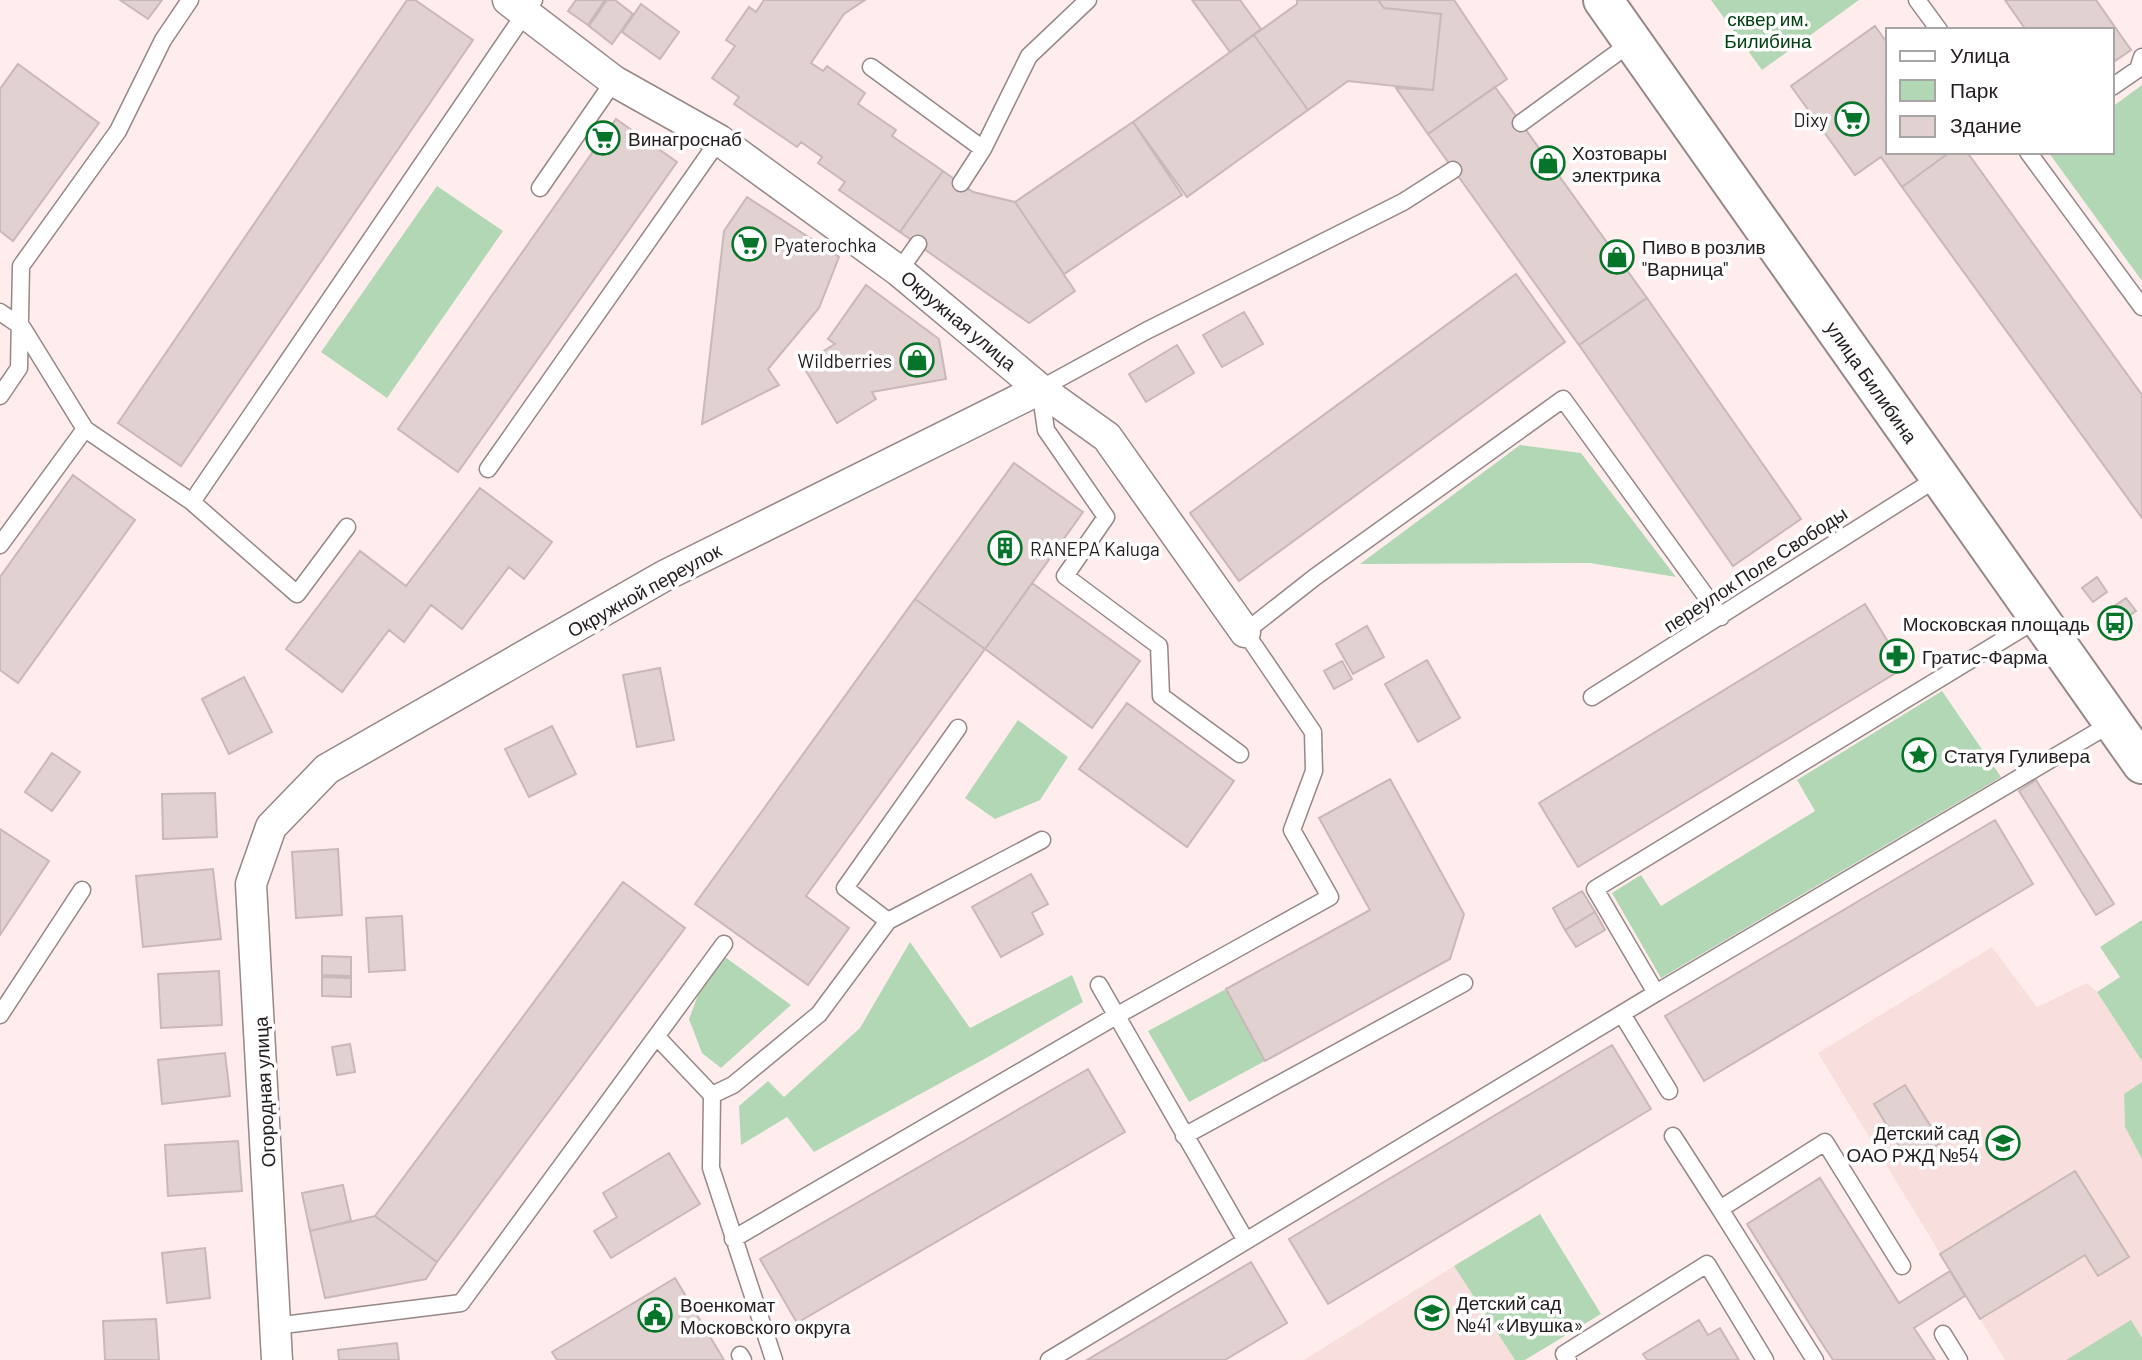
<svg xmlns="http://www.w3.org/2000/svg" width="2142" height="1360" font-family="Barlow,sans-serif">
	<style>
		.built { fill: #f8dedd }
		.green { fill: #b2d7b5 }
		.building { fill: #e2d1d1; stroke: #c8b8b7; stroke-width: 2 }
		.lines { fill: none; stroke-linecap: round; stroke-linejoin: round }
		.lane-casing { stroke: #978787; stroke-width: 19 }
		.street-casing { stroke: #978787; stroke-width: 33 }
		.secondary-casing { stroke: #978787; stroke-width: 42 }
		.lane { stroke: #fff; stroke-width: 16 }
		.street { stroke: #fff; stroke-width: 30 }
		.secondary { stroke: #fff; stroke-width: 38 }
		.labels { text-anchor: middle; dominant-baseline: central; stroke-width: 7; stroke-linejoin: round; paint-order: stroke }
		.park-label { font-size: 19px; fill: #004012; stroke: #fff }
		.poi-label { font-size: 19px; fill: #231d1d; stroke: #fff; text-anchor: start }
		.street-label { font-size: 19px; fill: #231d1d; stroke: #fff }
	</style>
	<rect width="100%" height="100%" fill="#ffeded"/>
	<path class="built" d="M1992,947l45,60 50,-24 10,9 45,69v21l-18,12 1,33 17,32v201h-137l-187,-307z
		M1454,1266l61,94h-211z"/>
	<path class="green" d="M1711,0h148l-97,70z
		M2142,85v196l-93,-128 63,-1v-45z
		M437,186l66,45 -116,167 -66,-46z
		M1520,445l61,8 95,124 -86,-14 -230,1z
		M1942,691l59,86 -340,201 -49,-85 29,-18 20,31 154,-95 -18,-31z
		M1018,720l50,37 -28,43 -45,19 -30,-21z
		M2142,920v141l-45,-69 23,-15 -20,-30z
		M910,942l60,86 102,-53 11,27 -95,55 -174,95 -27,-35 -46,28 -2,-39 29,-25 16,16 76,-69z
		M725,957l66,48 -70,63 -19,-15 -13,-34 9,-24z
		M1226,989l39,72 -76,41 -41,-71z
		M2142,1082v77l-17,-32 -1,-33z
		M1540,1214l61,100 -76,46h-10l-61,-94z
		M2131,1320l11,18v22h-76z"/>
	<path class="building" d="M120,0h42l-14,19z
		M407,0h8l58,40 -292,426 -63,-43z
		M576,0h29l-17,25 -20,-14z
		M607,0h8l18,14 -21,30 -23,-18z
		M764,0h101l-21,14 -33,49 12,8 4,-5 38,27 -7,11 38,26 -4,6 51,35 -43,61 -61,-42 6,-8 -27,-19 4,-6 -21,-15 -4,5 -63,-43 5,-7 -27,-19 23,-32 -9,-6 23,-33 7,5z
		M1192,0h48l21,29 -31,23z
		M1297,0h81l6,8 57,6 -8,76 -85,-9 -40,29 -54,-75 43,-31z
		M1378,0h76l53,79 -79,55 -32,-46 37,2 8,-76 -57,-6z
		M2005,0h91l35,50 -19,13v-33h-86z
		M641,4l38,28 -19,27 -38,-27z
		M1875,26l13,18v108h62l-48,35 -21,-30 -26,18 -64,-89z
		M1254,35l54,75 -121,87 -54,-75z
		M18,64l81,59 -86,118 -13,-10v-142z
		M1495,87l152,211 -68,47 -151,-211z
		M616,119l61,43 -219,310 -60,-43z
		M1133,122l49,73 -118,79 -49,-72z
		M1950,152h17l175,243v123l-240,-331z
		M943,171l30,21 42,10 60,89 -46,32 -129,-91z
		M747,197l92,60 -20,51 -51,61 11,16 -77,39 22,-193z
		M1516,274l49,68 -326,239 -49,-68z
		M866,285l73,54 7,40 -74,13 4,7 -39,24 -35,-59 33,-20 -7,-5z
		M1647,298l154,221 -68,47 -154,-221z
		M1244,312l19,32 -41,23 -19,-32z
		M1177,345l17,28 -48,29 -17,-28z
		M1014,463l69,49 -98,137 -70,-50z
		M73,475l62,45 -117,163 -18,-13v-93z
		M480,488l72,54 -28,37 -15,-12 -47,62 -31,-24 -27,37 -15,-12 -47,62 -56,-43 74,-98 46,35z
		M2097,577l10,15 -14,10 -11,-14z
		M1032,583l108,78 -48,67 -107,-79z
		M2126,598l10,13 -19,13 -9,-14z
		M915,599l70,50 -179,247 43,32 -41,57 -113,-81z
		M1865,604l39,64 -326,199 -39,-64z
		M1367,626l17,31 -31,17 -17,-30z
		M1427,660l33,58 -42,24 -33,-58z
		M1342,661l10,18 -18,10 -10,-18z
		M660,668l14,72 -37,7 -14,-72z
		M244,677l28,55 -43,22 -27,-55z
		M1127,703l107,78 -47,66 -108,-78z
		M552,726l24,48 -47,23 -24,-48z
		M52,753l28,19 -28,39 -27,-19z
		M1390,779l74,135 -14,45 -185,102 -39,-72 144,-79 -51,-92z
		M2036,780l78,124 -18,11 -77,-124z
		M215,793l2,44 -54,2 -1,-45z
		M1995,820l38,64 -329,197 -39,-65z
		M0,829l49,32 -49,74z
		M338,849l4,66 -46,3 -4,-66z
		M213,869l8,70 -78,8 -7,-71z
		M1031,874l17,30 -16,9 11,21 -42,23 -29,-50z
		M623,882l62,46 -248,334 -62,-46z
		M1582,891l13,21 -30,18 -12,-22z
		M1595,912l10,18 -29,17 -11,-17z
		M402,916l3,54 -36,2 -3,-54z
		M322,956l29,1v19l-29,-1z
		M219,971l3,54 -61,3 -3,-54z
		M322,977l29,1v19l-29,-1z
		M350,1044l5,28 -18,3 -5,-28z
		M1612,1045l39,64 -323,195 -39,-65z
		M225,1053l5,43 -68,8 -4,-44z
		M1088,1069l37,63 -328,191 -37,-64z
		M1905,1085l36,58 -32,19 -35,-58z
		M238,1141l4,50 -74,5 -3,-51z
		M669,1153l31,51 -89,54 -17,-27 23,-14 -14,-24z
		M2075,1171l54,86 -31,19 -13,-21 -105,64 -40,-65z
		M1820,1178l79,125 51,-32 15,25 -51,32 21,32h-102l-17,-26 -69,-110z
		M343,1185l8,36 -41,10 -8,-38z
		M375,1216l62,46 -11,17 -101,19 -15,-67z
		M205,1248l5,50 -43,5 -5,-50z
		M1251,1262l36,61 -62,37h-138z
		M675,1278l49,82h-167l-5,-8z
		M156,1319l3,41h-54l-2,-39z
		M1699,1320l9,15 12,-7 19,32h-92l-4,-6z
		M397,1343l2,17h-60l-1,-10z"/>
	<g class="lines">
		<defs>
			<path id="lane" d="M1917,0l22,30
				M871,67l112,82 46,-93 59,-56
				M2112,87l26,-18 4,-12
				M1521,123l111,-81
				M2028,152l114,155
				M961,183l22,-34
				M540,188l74,-107
				M899,271l19,-27
				M0,312l22,15 63,102 107,73 105,92 50,-67
				M0,396l19,-28 2,-102 97,-135 45,-91 27,-40
				M488,469l231,-329
				M192,502l342,-502
				M0,545l85,-116
				M2039,618l-444,271 61,104 456,-270
				M1592,697l347,-220
				M1240,754l-79,-58 -2,-50 -94,-70 41,-59 -60,-87 -6,-41 106,-58 257,-129 50,-32
				M888,921l154,-81
				M1099,985l147,256
				M1622,1014l47,77
				M0,1015l82,-125
				M657,1037l55,58 -1,73 63,192
				M712,1095l21,-10 86,-71 69,-93 -43,-33 113,-160
				M1184,1136l280,-153
				M1673,1136l47,73
				M733,1239l383,-223 214,-119 -38,-67 22,-59 -1,-39 -68,-100 70,-55 248,-178 158,218
				M275,1326l186,-23 263,-359
				M1943,1334l16,26
				M740,1355l3,5
				M1049,1360l607,-367
				M1568,1360l-4,-6 143,-90 58,96
				M1815,1360l-95,-151 105,-67 77,124"/>
			<path id="street" d="M508,0l106,81 105,59 180,131 141,118 67,48 138,195
				M277,1360l-26,-476 20,-57 56,-58 337,-193 376,-187"/>
			<path id="secondary" d="M1603,0l539,764"/>
		</defs>
		<use href="#lane" class="lane-casing"/>
		<use href="#street" class="street-casing"/>
		<use href="#secondary" class="secondary-casing"/>
		<use href="#lane" class="lane"/>
		<use href="#street" class="street"/>
		<use href="#secondary" class="secondary"/>
	</g>
	<defs>
		<symbol id="supermarket-ring" viewBox="-11 -11 22 22"><circle r="9.5" fill="#fff" stroke="#067529" stroke-width="1.5"/><path d="M-6-5.5h2.5l.6 2H6L4.5 2H-2.5L-4.4-4H-6ZM-1.5 3.2a1.3 1.3 0 1 0 .1 0ZM3 3.2a1.3 1.3 0 1 0 .1 0Z" fill="#067529"/></symbol>
		<symbol id="shop-ring" viewBox="-11 -11 22 22"><circle r="9.5" fill="#fff" stroke="#067529" stroke-width="1.5"/><path d="M-5-2.5h2.3a2.7 3.5 0 0 1 5.4 0H5L5.5 6h-11ZM-1.5-2.5h3a1.5 2.3 0 0 0-3 0Z" fill="#067529"/></symbol>
		<symbol id="building-ring" viewBox="-11 -11 22 22"><circle r="9.5" fill="#fff" stroke="#067529" stroke-width="1.5"/><path d="M-4-6H4V6H1V3H-1V6H-4ZM-2.5-4.3h1.7v1.8h-1.7ZM.8-4.3h1.7v1.8H.8ZM-2.5-1h1.7V.8h-1.7ZM.8-1h1.7V.8H.8Z" fill="#067529"/></symbol>
		<symbol id="bus-ring" viewBox="-11 -11 22 22"><circle r="9.5" fill="#fff" stroke="#067529" stroke-width="1.5"/><path d="M-5-6H5V4H4V6H2V4H-2V6H-4V4H-5ZM-3.5-4V0h7V-4ZM-3.5 1.2v1.5H-2V1.2ZM2 1.2v1.5H3.5V1.2Z" fill="#067529"/></symbol>
		<symbol id="pharmacy-ring" viewBox="-11 -11 22 22"><circle r="9.5" fill="#fff" stroke="#067529" stroke-width="1.5"/><path d="M-2-6h4v4h4v4h-4v4h-4v-4h-4v-4h4Z" fill="#067529"/></symbol>
		<symbol id="sight-ring" viewBox="-11 -11 22 22"><circle r="9.5" fill="#fff" stroke="#067529" stroke-width="1.5"/><path d="M0-6L1.8-2.2L6-1.7L2.9 1.2L3.7 5.4L0 3.3L-3.7 5.4L-2.9 1.2L-6-1.7L-1.8-2.2Z" fill="#067529"/></symbol>
		<symbol id="school-ring" viewBox="-11 -11 22 22"><circle r="9.5" fill="#fff" stroke="#067529" stroke-width="1.5"/><path d="M0-5L7-2L0 1L-7-2ZM-4 1L0 2.5L4 1V4Q0 6-4 4Z" fill="#067529"/></symbol>
		<symbol id="civic-ring" viewBox="-11 -11 22 22"><circle r="9.5" fill="#fff" stroke="#067529" stroke-width="1.5"/><path d="M-.6-6.5H3V-4.5H.6V-3L4-1V1h2V6H-6V1h2V-1L-.6-3ZM-1.2 2.5V6h2.4V2.5Z" fill="#067529"/></symbol>
	</defs>
	<g fill-rule="evenodd">
		<use href="#supermarket-ring" x="1833" y="100" width="38" height="38"/>
		<use href="#supermarket-ring" x="584" y="119" width="38" height="38"/>
		<use href="#shop-ring" x="1529" y="144" width="38" height="38"/>
		<use href="#supermarket-ring" x="730" y="225" width="38" height="38"/>
		<use href="#shop-ring" x="1598" y="238" width="38" height="38"/>
		<use href="#shop-ring" x="898" y="341" width="38" height="38"/>
		<use href="#building-ring" x="986" y="529" width="38" height="38"/>
		<use href="#bus-ring" x="2096" y="604" width="38" height="38"/>
		<use href="#pharmacy-ring" x="1878" y="637" width="38" height="38"/>
		<use href="#sight-ring" x="1900" y="736" width="38" height="38"/>
		<use href="#school-ring" x="1984" y="1124" width="38" height="38"/>
		<use href="#school-ring" x="1413" y="1294" width="38" height="38"/>
		<use href="#civic-ring" x="636" y="1296" width="38" height="38"/>
	</g>
	<g class="labels">
		<g class="park-label">
			<text x="1768" y="18">сквер им.<tspan x="1768" dy="22">Билибина</tspan></text>
		</g>
		<g class="poi-label">
			<text x="1828" y="119" text-anchor="end">Dixy</text>
			<text x="628" y="138">Винагроснаб</text>
			<text x="1572" y="152">Хозтовары<tspan x="1572" dy="22">электрика</tspan></text>
			<text x="774" y="244">Pyaterochka</text>
			<text x="1642" y="246">Пиво в розлив<tspan x="1642" dy="22">"Варница"</tspan></text>
			<text x="892" y="360" text-anchor="end">Wildberries</text>
			<text x="1030" y="548">RANEPA Kaluga</text>
			<text x="2090" y="623" text-anchor="end">Московская площадь</text>
			<text x="1922" y="656">Гратис-Фарма</text>
			<text x="1944" y="755">Статуя Гуливера</text>
			<text x="1979" y="1132" text-anchor="end">Детский сад<tspan x="1979" dy="22">ОАО РЖД №54</tspan></text>
			<text x="1456" y="1302">Детский сад<tspan x="1456" dy="22">№41 «Ивушка»</tspan></text>
			<text x="680" y="1304">Военкомат<tspan x="680" dy="22">Московского округа</tspan></text>
		</g>
		<g class="street-label">
			<text transform="translate(959 320) rotate(40)">Окружная улица</text>
			<text transform="translate(1872 382) rotate(55)">улица Билибина</text>
			<text transform="translate(1755 569) rotate(-33)">переулок Поле Свободы</text>
			<text transform="translate(644 590) rotate(-29)">Окружной переулок</text>
			<text transform="translate(264 1092) rotate(-93)">Огородная улица</text>
		</g>
	</g>
	<rect x="1886" y="28" width="228" height="126" fill="#ffffff" stroke="#a7a5a5" stroke-width="2"/>
	<rect x="1900" y="51" width="35" height="10" fill="#ffffff" stroke="#a7a5a5" stroke-width="2"/>
	<text x="1950" y="63" font-size="21" fill="#231d1d">Улица</text>
	<rect x="1900" y="80" width="35" height="21" fill="#b2d7b5" stroke="#a7a5a5" stroke-width="2"/>
	<text x="1950" y="98" font-size="21" fill="#231d1d">Парк</text>
	<rect x="1900" y="116" width="35" height="21" fill="#e2d1d1" stroke="#a7a5a5" stroke-width="2"/>
	<text x="1950" y="133" font-size="21" fill="#231d1d">Здание</text>
</svg>
